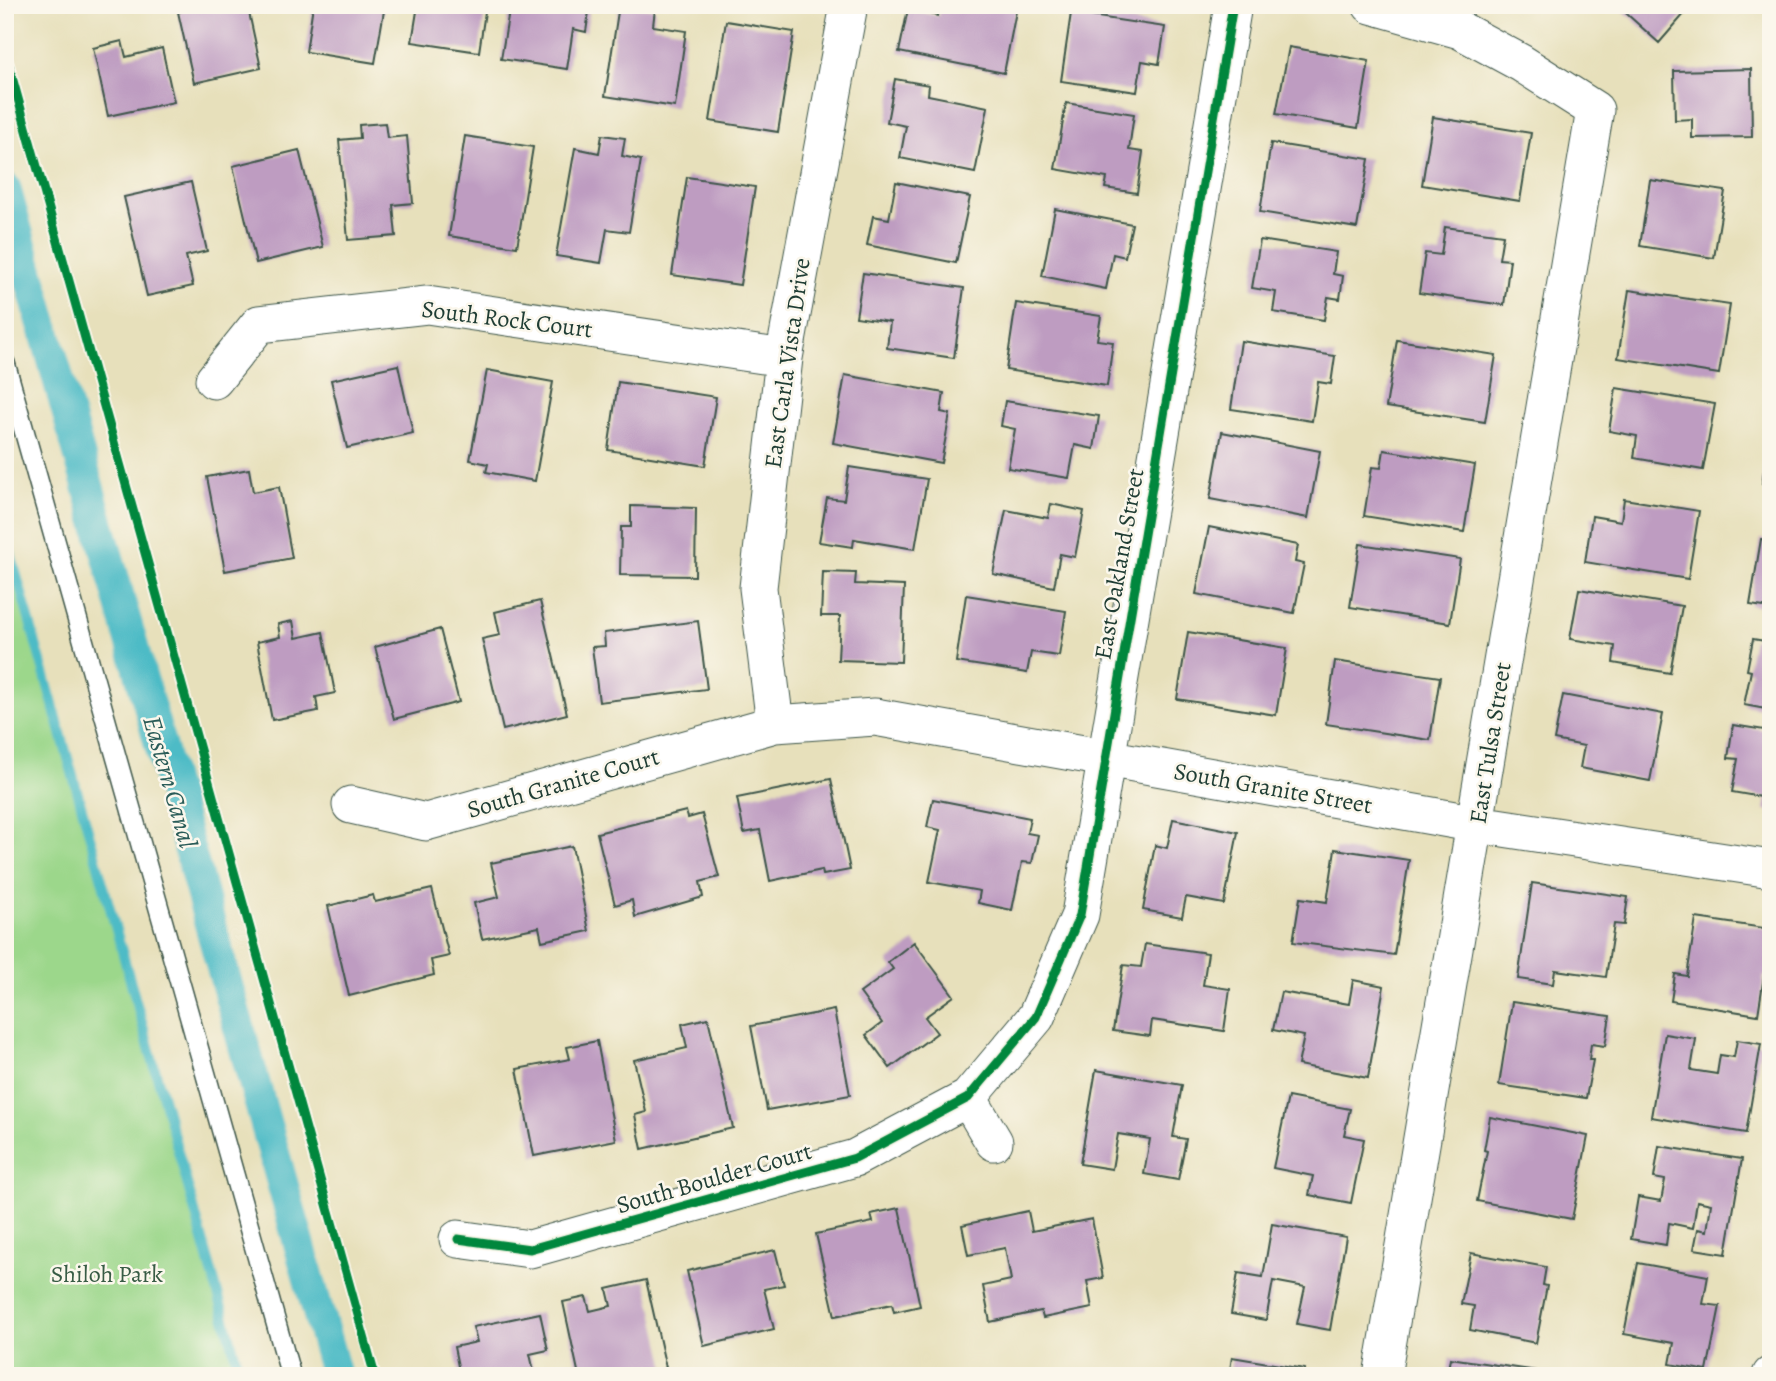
<svg xmlns="http://www.w3.org/2000/svg" width="1776" height="1381" font-family="Alegreya,serif">
	<style>
		.green { fill: #9cd78b; stroke: #5e8a60; stroke-width: 2 }
		.lines { fill: none; stroke-linecap: round; stroke-linejoin: round }
		.stream { stroke: #4dbbc6; stroke-width: 10 }
		.canal { stroke: #4dbbc6; stroke-width: 32 }
		.building { fill: #be9cc1 }
		.service-casing { stroke: #3d5548; stroke-width: 22 }
		.minor-casing { stroke: #3d5548; stroke-width: 39 }
		.service { stroke: #fff; stroke-width: 19 }
		.minor { stroke: #fff; stroke-width: 37 }
		.cycleway-casing { stroke: #fbf7ec; stroke-width: 13 }
		.cycleway { stroke: #00873e; stroke-width: 9 }
		.labels { text-anchor: middle; dominant-baseline: central; stroke-width: 5; stroke-linejoin: round; paint-order: stroke }
		.street-label { font-size: 24px; fill: #1f3d34; stroke: #fbf7ec }
		.park-label { font-size: 24px; fill: #385c45; stroke: #fbf7ec }
		.water-label { font-size: 26px; font-style: italic; fill: #2a5c58; stroke: #fbf7ec }
	</style>
	<rect width="100%" height="100%" fill="#fbf7ec"/>
	<filter id="ink" filterUnits="userSpaceOnUse"><feTurbulence type="fractalNoise" baseFrequency=".0143" numOctaves="2"/><feDisplacementMap in="SourceGraphic" scale="14" xChannelSelector="R" yChannelSelector="G"/><feConvolveMatrix kernelMatrix="1 2 1 2 8 2 1 2 1" color-interpolation-filters="sRGB"/></filter>
	<filter id="wash" filterUnits="userSpaceOnUse"><feTurbulence type="fractalNoise" baseFrequency=".00686" numOctaves="4" result="noise"/><feDisplacementMap in="SourceGraphic" scale="28" xChannelSelector="R" yChannelSelector="G"/><feGaussianBlur stdDeviation="1.57" result="paint"/><feColorMatrix in="noise" values="0 0 0 0 0 0 0 0 0 0 0 0 0 0 0 0 0 1.4 0 .05"/><feComposite in="paint" operator="in"/></filter>
	<g filter="url(#wash)">
		<rect width="100%" height="100%" fill="#e7e0bb"/>
		<path class="green" d="M5,533l236,843h-236z"/>
		<g class="lines">
			<path class="stream" d="M5,533l236,843"/>
			<path class="canal" d="M5,188l331,1188"/>
		</g>
		<g id="blocks">
			<path class="building" d="M206,5h48l-6,3 13,60 -67,15 -16,-71z
				M313,5h72l-10,58 -69,-11z
				M418,5h68l-7,47 -67,-10z
				M510,5h80l-4,27 -13,-3 -6,40 -66,-10z
				M619,5l36,4 -2,17 33,5 -11,76 -70,-11z
				M940,5l77,1 -13,67 -105,-21 9,-43 30,7z
				M1617,5h75l-33,38z
				M1071,13l94,14 -6,37 -17,-3 -5,31 -76,-11z
				M726,21l68,11 -16,100 -68,-11z
				M122,41l4,16 36,-9 12,54 -66,14 -15,-68z
				M1289,47l80,14 -11,67 -82,-14z
				M1751,69l1,68 -60,1v-19l-17,1 -1,-49z
				M895,79l34,6 -1,10 60,12 -13,66 -75,-15 6,-32 -19,-4z
				M1066,103l68,11 -5,36 14,2 -6,41 -32,-5 2,-10 -52,-9z
				M1433,117l98,16 -11,68 -98,-16z
				M385,123l2,15 20,-2 6,67 -20,2 3,31 -48,4 -9,-100 21,-2 -1,-13z
				M602,135l23,3 -3,18 19,4 -12,72 -22,-3 -6,34 -45,-7 19,-108 24,5z
				M465,136l68,11 -16,100 -68,-11z
				M1271,143l98,16 -12,69 -97,-16z
				M299,150l24,97 -67,16 -23,-97z
				M687,177l68,10 -15,98 -68,-10z
				M1650,180l75,11 -11,67 -74,-12z
				M191,182l16,69 -21,5 7,30 -46,10 -23,-99z
				M896,182l74,15 -14,66 -89,-18 6,-29 16,3z
				M1055,209l77,15 -7,33 -12,-3 -7,35 -64,-13z
				M1445,227l58,8 -4,24 11,1 -6,45 -85,-12 6,-40 16,2z
				M1260,240l76,12 -3,22 10,2 -3,23 -12,-2 -4,23 -51,-8 3,-20 -24,-4z
				M863,273l101,15 -10,70 -67,-10 3,-26 -34,-5z
				M1629,290l101,15 -11,69 -101,-16z
				M1016,303l85,13 -4,24 16,2 -6,44 -101,-16z
				M1397,340l99,15 -11,67 -99,-15z
				M1241,341l94,15 -4,28 -13,-2 -6,39 -81,-12z
				M398,365l15,68 -66,15 -16,-68z
				M487,370l66,12 -18,99 -49,-9 2,-8 -18,-4z
				M845,375l99,18 -3,19 9,2 -9,49 -108,-20z
				M618,382l98,15 -11,69 -97,-16z
				M1616,388l99,16 -12,66 -69,-12 3,-22 -28,-5z
				M1005,401l94,15 -5,33 -19,-4 -6,33 -61,-10 7,-39 -14,-3z
				M1222,432l98,19 -12,67 -98,-19z
				M1768,446l3,1v37l-9,-1z
				M1384,450l91,15 -11,67 -100,-16 8,-49 9,1z
				M849,467l78,12 -12,70 -61,-10 -1,8 -34,-5 8,-44 17,2z
				M249,469l4,23 26,-5 13,71 -67,13 -18,-94z
				M1624,499l75,12 -11,68 -103,-17 7,-46 29,5z
				M1051,504l33,7 -9,46 -15,-3 -6,33 -61,-13 13,-64 42,8z
				M631,506l65,2 -1,68 -75,-1 1,-48h10z
				M1209,527l89,18 -3,17 9,2 -10,49 -98,-19z
				M1761,539l10,1v68l-21,-3z
				M1360,544l100,15 -10,64 -100,-16z
				M823,572l33,1 -1,11 49,2 -3,76 -63,-2 2,-44h-19z
				M1579,589l103,17 -12,67 -57,-10 2,-17 -45,-7z
				M966,595l100,16 -7,45 -28,-4 -4,21 -71,-11z
				M540,601l27,113 -64,16 -21,-91 18,-4 -5,-23z
				M293,621l3,17 27,-6 12,61 -19,4 2,14 -46,9 -15,-78 23,-5 -2,-13z
				M698,621l9,68 -108,13 -7,-55 13,-1 -1,-13z
				M440,629l19,73 -65,17 -19,-72z
				M1188,632l99,16 -11,67 -99,-16z
				M1753,639l18,3v68l-27,-5 7,-34 -4,-1z
				M1335,661l105,16 -10,63 -104,-16z
				M1563,695l100,19 -13,67 -70,-13 4,-22 -30,-6z
				M1733,725l38,6v80l-6,-1 2,-12 -35,-6 6,-33 -10,-1z
				M831,779l19,91 -27,5 -1,-5 -52,11 -10,-51 -16,3 -7,-35z
				M933,799l97,19 -3,15 11,2 -6,28 -10,-1 -10,48 -34,-7 2,-12 -51,-9 11,-52 -13,-3z
				M686,811l2,7 14,-4 17,63 -19,5 3,15 -68,20 -3,-17 -17,5 -18,-72z
				M1173,819l65,13 -14,72 -38,-7 -4,20 -39,-7 12,-65 12,3z
				M572,846l17,85 -47,10 -3,-14 -57,12 -8,-36 25,-6 -8,-34z
				M1335,849l74,11 -15,95 -101,-13 7,-44 27,4z
				M1532,883l96,14 -4,28 -10,-1 -8,53 -51,-7 -2,14 -35,-5z
				M432,889l17,67 -18,4 3,15 -85,21 -21,-90 45,-11 2,7z
				M1696,918l75,11v48l-7,-1 -6,39 -87,-14 4,-27 12,2z
				M914,942l40,54 -29,21 12,16 -47,35 -24,-33 16,-12 -22,-30 33,-24 -5,-7z
				M1145,944l63,9 -5,32 27,4 -6,42 -72,-11 -2,16 -37,-5 10,-66 18,2z
				M1353,980l31,6 -16,92 -70,-13 6,-29 -31,-6 8,-38 68,12z
				M1512,1002l98,14 -5,30 -14,-2 -2,16h4l-7,38 -87,-13z
				M834,1010l16,85 -83,15 -16,-84z
				M708,1018l25,110 -91,21 -7,-34 11,-3 -12,-52 53,-12 -5,-24z
				M1665,1034l31,5 -5,31 26,4 3,-19 14,2 3,-17 24,4 -15,89 -95,-16z
				M597,1041l19,99 -82,16 -17,-87 53,-10 -3,-12z
				M1096,1070l86,15 -9,52 13,2 -8,41 -34,-6 6,-35 -32,-5 -6,35 -32,-5z
				M1288,1097l62,12 -6,26 20,4 -13,64 -42,-8 4,-19 -40,-8z
				M1490,1117l98,19 -16,83 -95,-18 10,-50 -3,-1z
				M1659,1146l83,13 -16,95 -32,-5 4,-20 9,2 4,-27 -14,-3 -4,27 -24,-5 -3,22 -35,-6 7,-42 23,4 4,-21 -11,-2z
				M899,1208l21,98 -26,6 -2,-8 -57,12 -19,-82 57,-12 -2,-8z
				M1028,1211l4,20 60,-12 11,59 -16,3 5,27 -49,10 -2,-7 -51,11 -7,-36 28,-6 -6,-32 -37,7 -6,-30z
				M1272,1224l74,13 -16,93 -33,-6 8,-37 -32,-6 -7,39 -35,-6 7,-41 25,4z
				M775,1250l9,35 -20,4 10,40 -70,17 -17,-75z
				M1471,1253l75,14 -3,18 4,1 -11,57 -66,-13 4,-24 -13,-2z
				M1638,1263l70,13 -5,28 17,2 -13,65 -37,-7 4,-21 -50,-9z
				M646,1280l20,88 -33,8h-54l-16,-74 23,-5 4,14 21,-5 -4,-17z
				M540,1313l8,37 -18,4 5,22h-75l-6,-29 23,-5 -4,-15z
				M1232,1357l73,12 -1,7h-75z
				M1450,1358l87,13 -1,5h-89z"/>
		</g>
	</g>
	<g filter="url(#ink)">
		<use href="#blocks" fill-opacity="0" stroke="#3d5548" stroke-width="2"/>
		<g class="lines">
			<defs>
				<path id="service" d="M5,363l286,1013"/>
				<path id="minor" d="M1371,5l89,25 61,33 74,47 -213,1266
					M214,380l45,-56 168,-19 357,53
					M775,724l-17,-136 26,-230 65,-353
					M351,805l75,17 349,-98 100,-7 602,107 294,45
					M968,1098l26,44
					M458,1239l72,10 325,-91 113,-60 68,-81 44,-102 153,-910
					M1771,1376v-1"/>
			</defs>
			<use href="#service" class="service-casing"/>
			<use href="#minor" class="minor-casing"/>
			<use href="#service" class="service"/>
			<use href="#minor" class="minor"/>
			<defs>
				<path id="cycleway" d="M5,52l370,1324
					M458,1239l72,10 325,-91 113,-60 68,-81 44,-102 153,-910"/>
			</defs>
			<use href="#cycleway" class="cycleway-casing"/>
			<use href="#cycleway" class="cycleway"/>
		</g>
	</g>
	<g class="labels">
		<g class="street-label">
			<text transform="translate(507 319) rotate(7)">South Rock Court</text>
			<text transform="translate(787 363) rotate(-82)">East Carla Vista Drive</text>
			<text transform="translate(1119 564) rotate(-80)">East Oakland Street</text>
			<text transform="translate(1490 743) rotate(-81)">East Tulsa Street</text>
			<text transform="translate(563 783) rotate(-16)">South Granite Court</text>
			<text transform="translate(1273 788) rotate(10)">South Granite Street</text>
			<text transform="translate(714 1178) rotate(-16)">South Boulder Court</text>
		</g>
		<g class="park-label">
			<text x="107" y="1274">Shiloh Park</text>
		</g>
		<g class="water-label">
			<text transform="translate(170 782) rotate(74)">Eastern Canal</text>
		</g>
	</g>
	<rect width="1776" height="1381" fill="none" stroke="#fbf7ec" stroke-width="28"/>
</svg>
